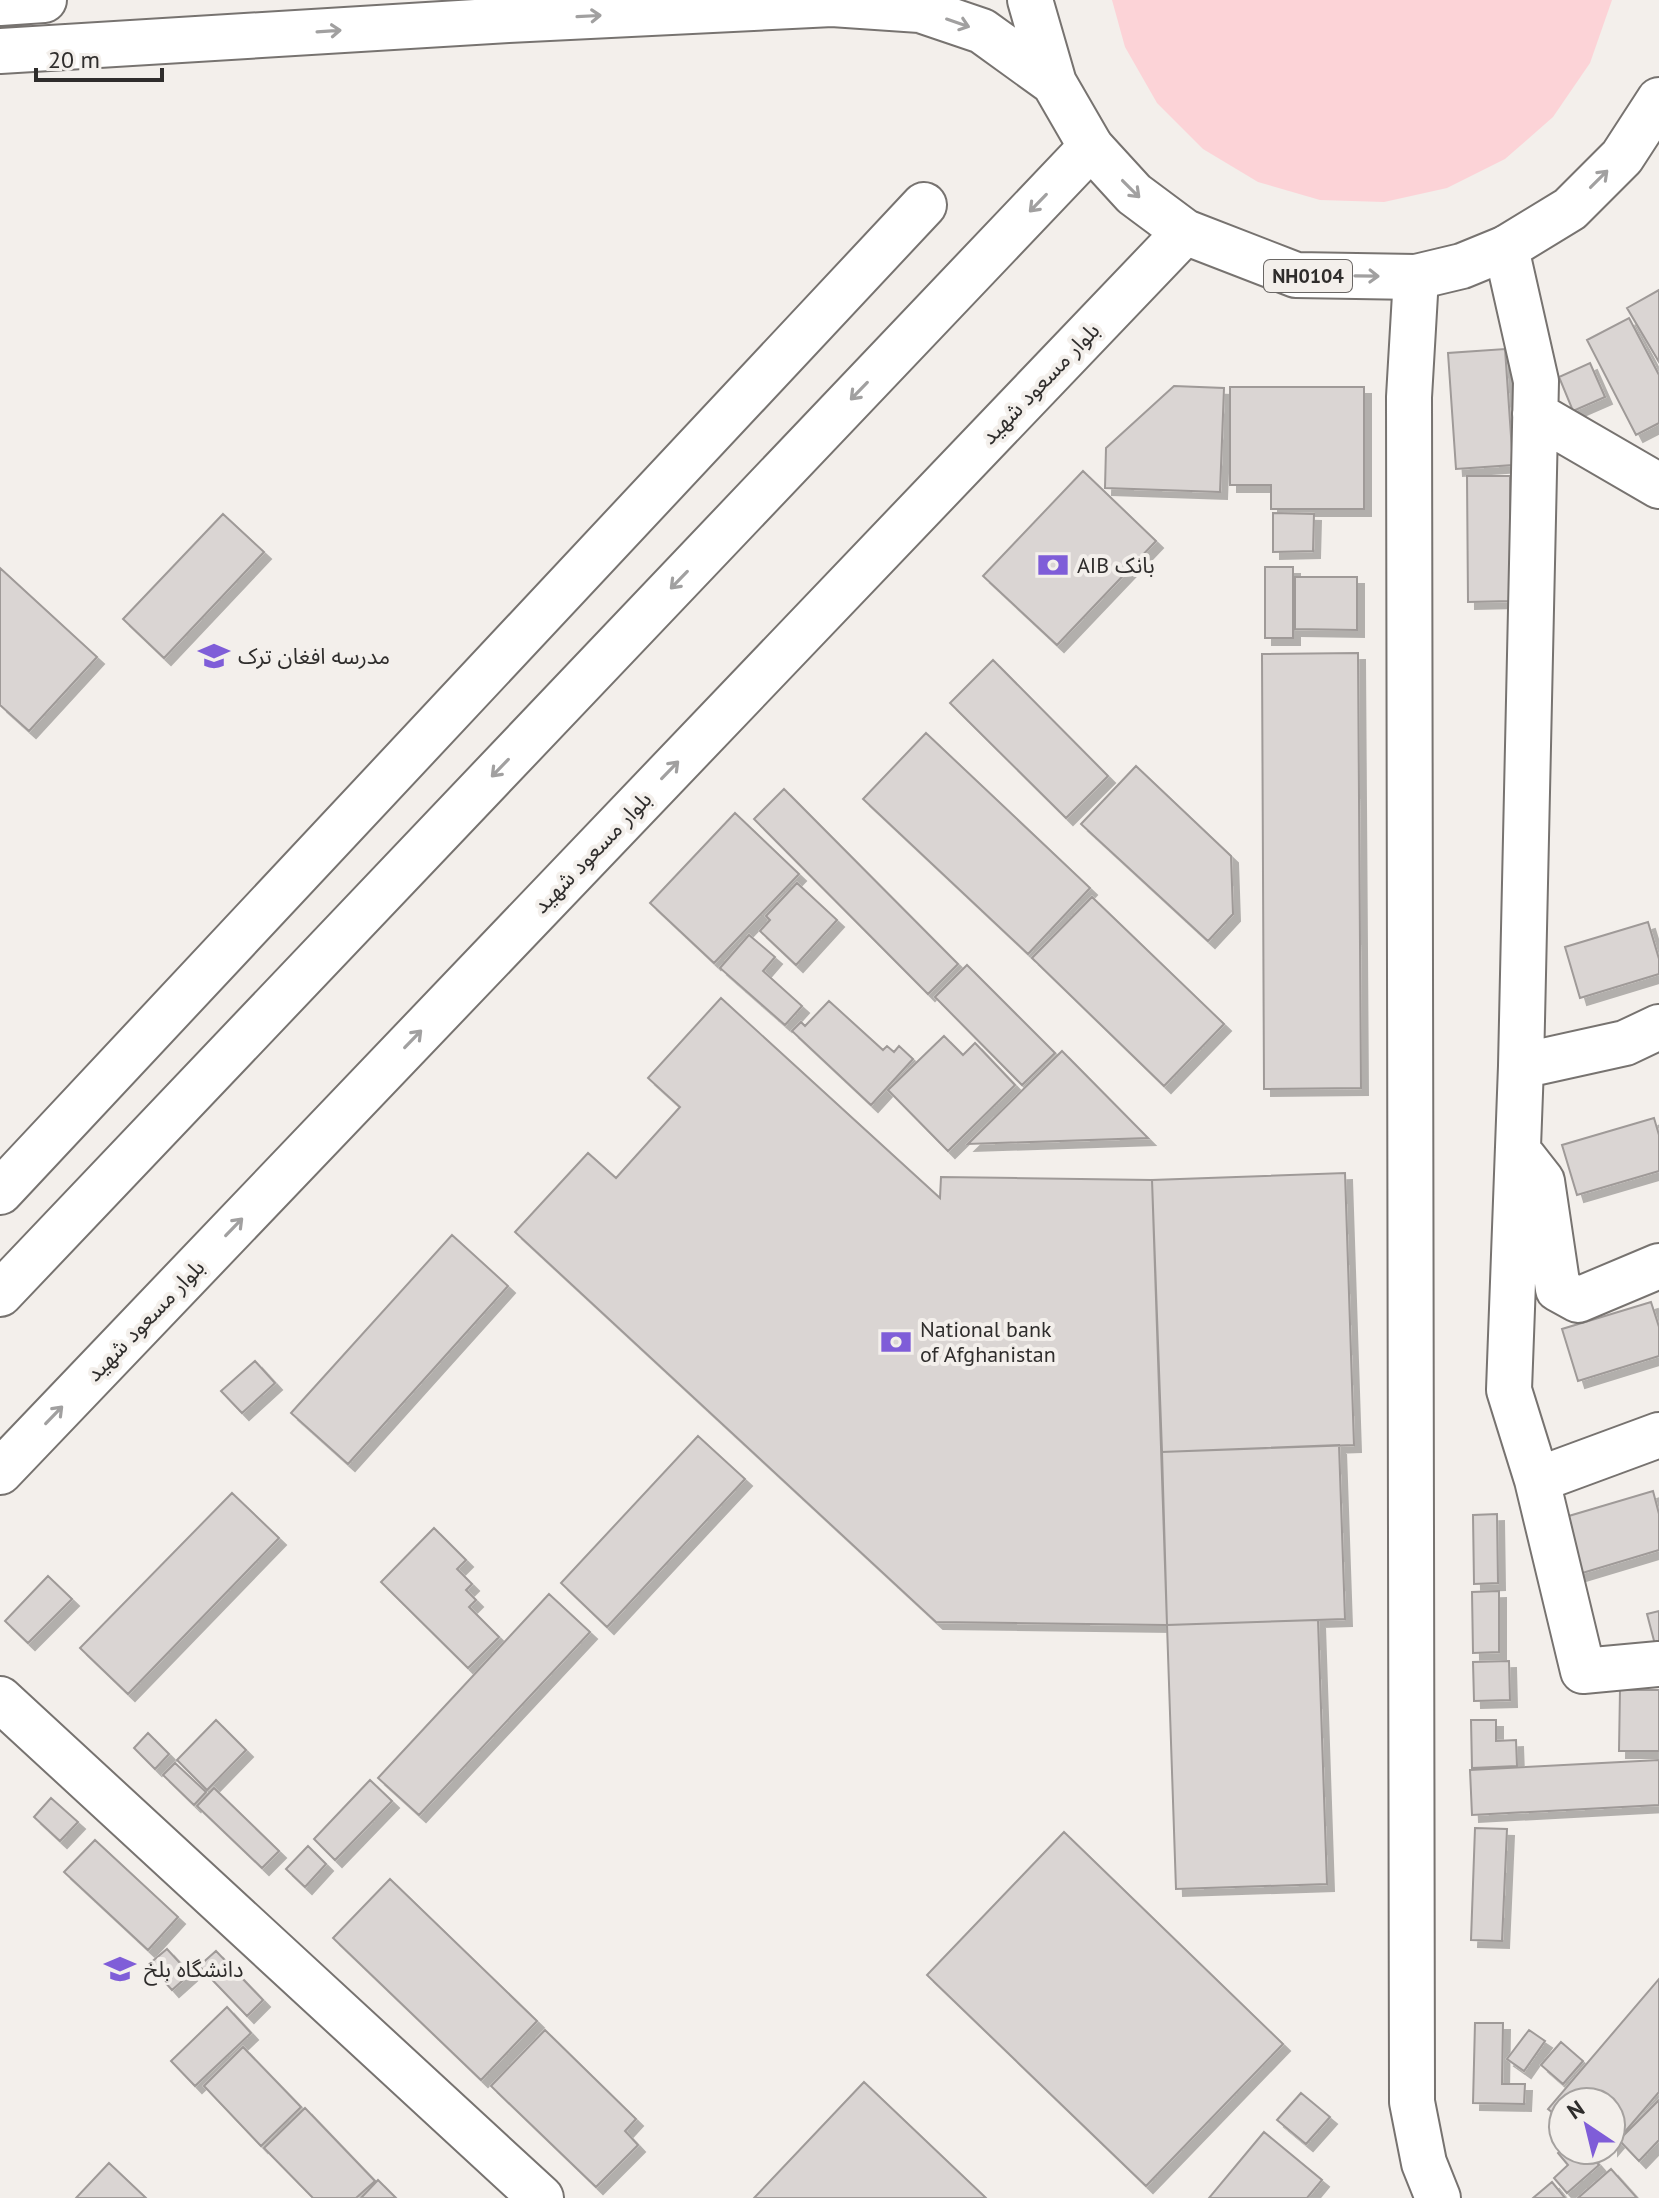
<svg xmlns="http://www.w3.org/2000/svg" width="1659" height="2198" font-family="'PT Sans','Noto Sans Arabic',sans-serif">
	<style>
		.green { fill: #fcd3d7 }
		.building { fill: #dad5d3; stroke: #9f9a98; stroke-width: 2; filter: url(#shadow) }
		.lines { fill: none; stroke-linecap: round; stroke-linejoin: round }
		.minor-casing { stroke: #777370; stroke-width: 48 }
		.major-casing { stroke: #777370; stroke-width: 48 }
		.highway-casing { stroke: #777370; stroke-width: 48 }
		.minor { stroke: #fff; stroke-width: 44 }
		.major { stroke: #fff; stroke-width: 44 }
		.highway { stroke: #fff; stroke-width: 44 }
		.oneway { stroke: #a1a0a0 }
		.labels { text-anchor: middle; dominant-baseline: central; stroke-width: 8; stroke-linejoin: round; paint-order: stroke }
		.shield { fill: #f3efeb; stroke: #6a6765; stroke-width: 2 }
		.shield-label { font-size: 20px; font-weight: bold; fill: #2f2d2c }
		.street-label { font-size: 22px; fill: #2f2d2c; stroke: #f3efeb }
		.poi-label { font-size: 22px; fill: #2f2d2c; stroke: #f3efeb; text-anchor: start }
	</style>
	<defs>
		<filter id="shadow"><feDropShadow dx="7" dy="7" stdDeviation="0" flood-color="#0004"/></filter>
	</defs>
	<rect width="100%" height="100%" fill="#f3efeb"/>
	<path class="green" d="M1112,0h500l-22,63 -37,54 -48,42 -58,29 -63,14 -64,-2 -62,-18 -55,-33 -46,-46 -32,-56z"/>
	<path class="building" d="M1659,290v72l-32,-54z
		M1629,318l30,57v48l-23,12 -49,-95z
		M1505,349l8,116 -57,4 -8,-116z
		M1590,363l15,34 -32,14 -14,-34z
		M1174,386l50,2 -4,104 -115,-4 1,-40z
		M1230,387h134v122h-93v-24h-41z
		M1083,471l73,70 -99,104 -74,-69z
		M1467,476h43v125l-42,1z
		M1273,513l41,1 -1,37 -40,1z
		M223,514l41,38 -100,106 -41,-39z
		M1265,567h28v71h-28z
		M0,568l97,89 -68,74 -29,-26z
		M1295,577h62v53l-62,-1z
		M1358,653l3,435 -97,1 -2,-435z
		M993,660l115,116 -42,42 -116,-115z
		M926,733l164,155 -62,66 -165,-155z
		M1136,766l95,90 2,58 -25,27 -127,-117z
		M784,789l174,175 -30,30 -174,-175z
		M735,813l64,61 -85,89 -64,-60z
		M797,883l40,37 -41,45 -36,-34 10,-11 -4,-4z
		M1092,897l132,127 -60,62 -132,-128z
		M1648,922l11,37v15l-79,24 -15,-51z
		M749,935l26,22 -12,14 39,35 -17,19 -65,-57z
		M967,965l88,88 -33,32 -87,-88z
		M721,998l219,200 1,-21 211,3 15,445 -231,-3 -421,-390 73,-79 28,25 64,-71 -32,-29z
		M829,1001l54,49 4,-4 7,6 5,-6 14,13 -42,46 -79,-74 9,-9 4,4z
		M944,1036l19,19 12,-12 40,42 -67,66 -60,-61z
		M1062,1051l86,87 -180,6z
		M1654,1118l5,17v36l-82,24 -15,-50z
		M1345,1173l9,272 -192,7 -10,-272z
		M452,1235l56,51 -160,178 -57,-51z
		M1651,1302l8,25v29l-81,25 -16,-52z
		M255,1361l20,22 -33,30 -21,-22z
		M698,1436l47,43 -138,148 -46,-44z
		M1339,1445l6,174 -178,6 -5,-173z
		M1653,1491l6,23v36l-80,24 -17,-56z
		M232,1493l47,45 -151,156 -48,-46z
		M1497,1514l1,69 -24,1 -1,-69z
		M434,1528l32,32 -9,9 15,15 -6,6 10,10 -7,7 30,30 -31,31 -87,-86z
		M48,1576l24,23 -44,44 -23,-22z
		M1499,1591v61l-26,1 -1,-61z
		M549,1594l41,38 -171,183 -41,-37z
		M1659,1611v45h-1l-11,-42z
		M1318,1620l9,264 -151,5 -9,-264z
		M1509,1661l1,39 -36,1 -1,-39z
		M1620,1690h39v61h-40z
		M216,1720l30,30 -39,40 -30,-30z
		M1471,1720h25v21l20,-1 1,26 -45,2z
		M148,1733l21,21 -14,15 -21,-21z
		M1659,1760v45l-187,10 -2,-45z
		M175,1763l31,29 -12,13 -31,-30z
		M370,1780l22,21 -57,59 -21,-21z
		M214,1788l65,63 -17,17 -65,-62z
		M51,1798l27,24 -18,19 -26,-24z
		M1475,1828l32,1 -5,112 -31,-1z
		M1064,1832l219,212 -137,142 -219,-211z
		M95,1840l83,77 -30,33 -84,-78z
		M308,1846l18,18 -21,23 -19,-18z
		M390,1879l147,142 -56,59 -148,-142z
		M167,1949l23,25 -18,16 -23,-26z
		M216,1951l47,49 -16,16 -48,-50z
		M1659,1979v113l-48,56v-46h-48v19l-15,-12z
		M227,2007l24,26 -56,53 -24,-25z
		M1475,2023h28l-1,61h23l-1,20 -51,-1z
		M545,2030l91,89 -11,12 13,14 -42,42 -105,-101z
		M1529,2030l16,11 -21,30 -17,-12z
		M1561,2042l22,19 -20,23 -22,-19z
		M243,2047l58,60 -40,39 -57,-60z
		M864,2082l122,116h-232z
		M1301,2093l29,24 -24,27 -29,-24z
		M1659,2100v40l-20,21 -20,-21z
		M305,2108l70,73 -19,17h-43l-49,-50z
		M1264,2132l58,48 -15,18h-98z
		M1563,2148v2h23l13,15 -32,28 -13,-15 14,-13 -10,-12z
		M109,2163l37,35h-70z
		M1611,2169l26,29h-59z
		M378,2180l18,18h-35z
		M1552,2182l13,16h-32z"/>
	<g class="lines">
		<defs>
			<path id="minor" d="M1506,248l30,133 -15,685 -12,324 28,90 46,191 76,-7
				M1416,277l-7,120 3,1705 12,61 14,35
				M1535,414l124,72
				M1521,1066l104,-23 34,-16
				M1524,1158l18,23 16,108 20,11 81,-34
				M0,1192l924,-987
				M1537,1480l122,-45
				M0,1699l541,499"/>
			<path id="major" d="M0,1294l1091,-1147
				M0,1472l1185,-1240"/>
			<path id="highway" d="M1030,0l24,83 37,64 43,47 51,38 111,43 120,2 46,-11 44,-18 64,-39 52,-52 37,-57
				M0,3l44,-3
				M0,51l508,-31 324,-16 88,6 62,21 72,52"/>
		</defs>
		<use href="#minor" class="minor-casing"/>
		<use href="#major" class="major-casing"/>
		<use href="#highway" class="highway-casing"/>
		<use href="#minor" class="minor"/>
		<use href="#major" class="major"/>
		<use href="#highway" class="highway"/>
	</g>
	<defs><path id="oneway-shaft" d="M-6 0H5M1.5-3L5.5 0L1.5 3" fill="none" stroke-width="1.6" stroke-linecap="round" stroke-linejoin="round" transform="scale(2)"/></defs>
	<g class="oneway">
		<use href="#oneway-shaft" transform="translate(589 16) rotate(-3)"/>
		<use href="#oneway-shaft" transform="translate(958 23) rotate(19)"/>
		<use href="#oneway-shaft" transform="translate(329 31) rotate(-4)"/>
		<use href="#oneway-shaft" transform="translate(1599 179) rotate(-45)"/>
		<use href="#oneway-shaft" transform="translate(1131 189) rotate(45)"/>
		<use href="#oneway-shaft" transform="translate(1038 203) rotate(134)"/>
		<use href="#oneway-shaft" transform="translate(1367 276) rotate(1)"/>
		<use href="#oneway-shaft" transform="translate(859 391) rotate(134)"/>
		<use href="#oneway-shaft" transform="translate(679 580) rotate(134)"/>
		<use href="#oneway-shaft" transform="translate(500 768) rotate(134)"/>
		<use href="#oneway-shaft" transform="translate(670 770) rotate(-46)"/>
		<use href="#oneway-shaft" transform="translate(413 1039) rotate(-46)"/>
		<use href="#oneway-shaft" transform="translate(234 1227) rotate(-46)"/>
		<use href="#oneway-shaft" transform="translate(54 1415) rotate(-46)"/>
	</g>
	<defs>
		<symbol id="bank-bare" viewBox="-9 -9 18 18"><path d="M-6-4H6V4H-6ZM0-2.3a2.3 2.3 0 1 0 0 4.6a2.3 2.3 0 1 0 0-4.6Z" fill="#7f5dd8" stroke="#f3efeb" stroke-width="2.5" paint-order="stroke"/></symbol>
		<symbol id="school-bare" viewBox="-9 -9 18 18"><path d="M0-5L7-2L0 1L-7-2ZM-4 1L0 2.5L4 1V4Q0 6-4 4Z" fill="#7f5dd8" stroke="#f3efeb" stroke-width="2.5" paint-order="stroke"/></symbol>
		<symbol id="university-bare" viewBox="-9 -9 18 18"><path d="M0-5L7-2L0 1L-7-2ZM-4 1L0 2.5L4 1V4Q0 6-4 4Z" fill="#7f5dd8" stroke="#f3efeb" stroke-width="2.5" paint-order="stroke"/></symbol>
	</defs>
	<g fill-rule="evenodd">
		<use href="#bank-bare" x="1031" y="543" width="44" height="44"/>
		<use href="#school-bare" x="192" y="634" width="44" height="44"/>
		<use href="#bank-bare" x="874" y="1320" width="44" height="44"/>
		<use href="#university-bare" x="98" y="1947" width="44" height="44"/>
	</g>
	<g class="labels">
		<rect class="shield" x="1264" y="260" width="88" height="32" rx="6"/>
		<g class="shield-label">
			<text x="1308" y="276">NH0104</text>
		</g>
		<g class="street-label">
			<text transform="translate(1040 383) rotate(-46)">بلوار مسعود شهید</text>
			<text transform="translate(592 852) rotate(-46)">بلوار مسعود شهید</text>
			<text transform="translate(145 1320) rotate(-46)">بلوار مسعود شهید</text>
		</g>
		<g class="poi-label">
			<text x="1077" y="565">AIB بانک</text>
			<text x="238" y="656">مدرسه افغان ترک</text>
			<text x="920" y="1329">National bank<tspan x="920" dy="25">of Afghanistan</tspan></text>
			<text x="144" y="1969">دانشگاه بلخ</text>
		</g>
	</g>
	<g transform="translate(1587 2126) rotate(325)"><circle r="38" fill="#f3efeb" stroke="#a5a19f" stroke-width="2"/>
	<path d="M0-6L14 30L0 20L-14 30Z" fill="#7f5dd8"/>
	<text y="-12" font-size="22" font-weight="bold" text-anchor="middle" fill="#2f2d2c">N</text>
	</g>
	<path d="M36 68v12h126v-12" fill="none" stroke="#2f2d2c" stroke-width="4"/>
	<text x="48" y="68" font-size="24" fill="#2f2d2c" stroke="#f3efeb" stroke-width="6" paint-order="stroke">20 m</text>
</svg>
